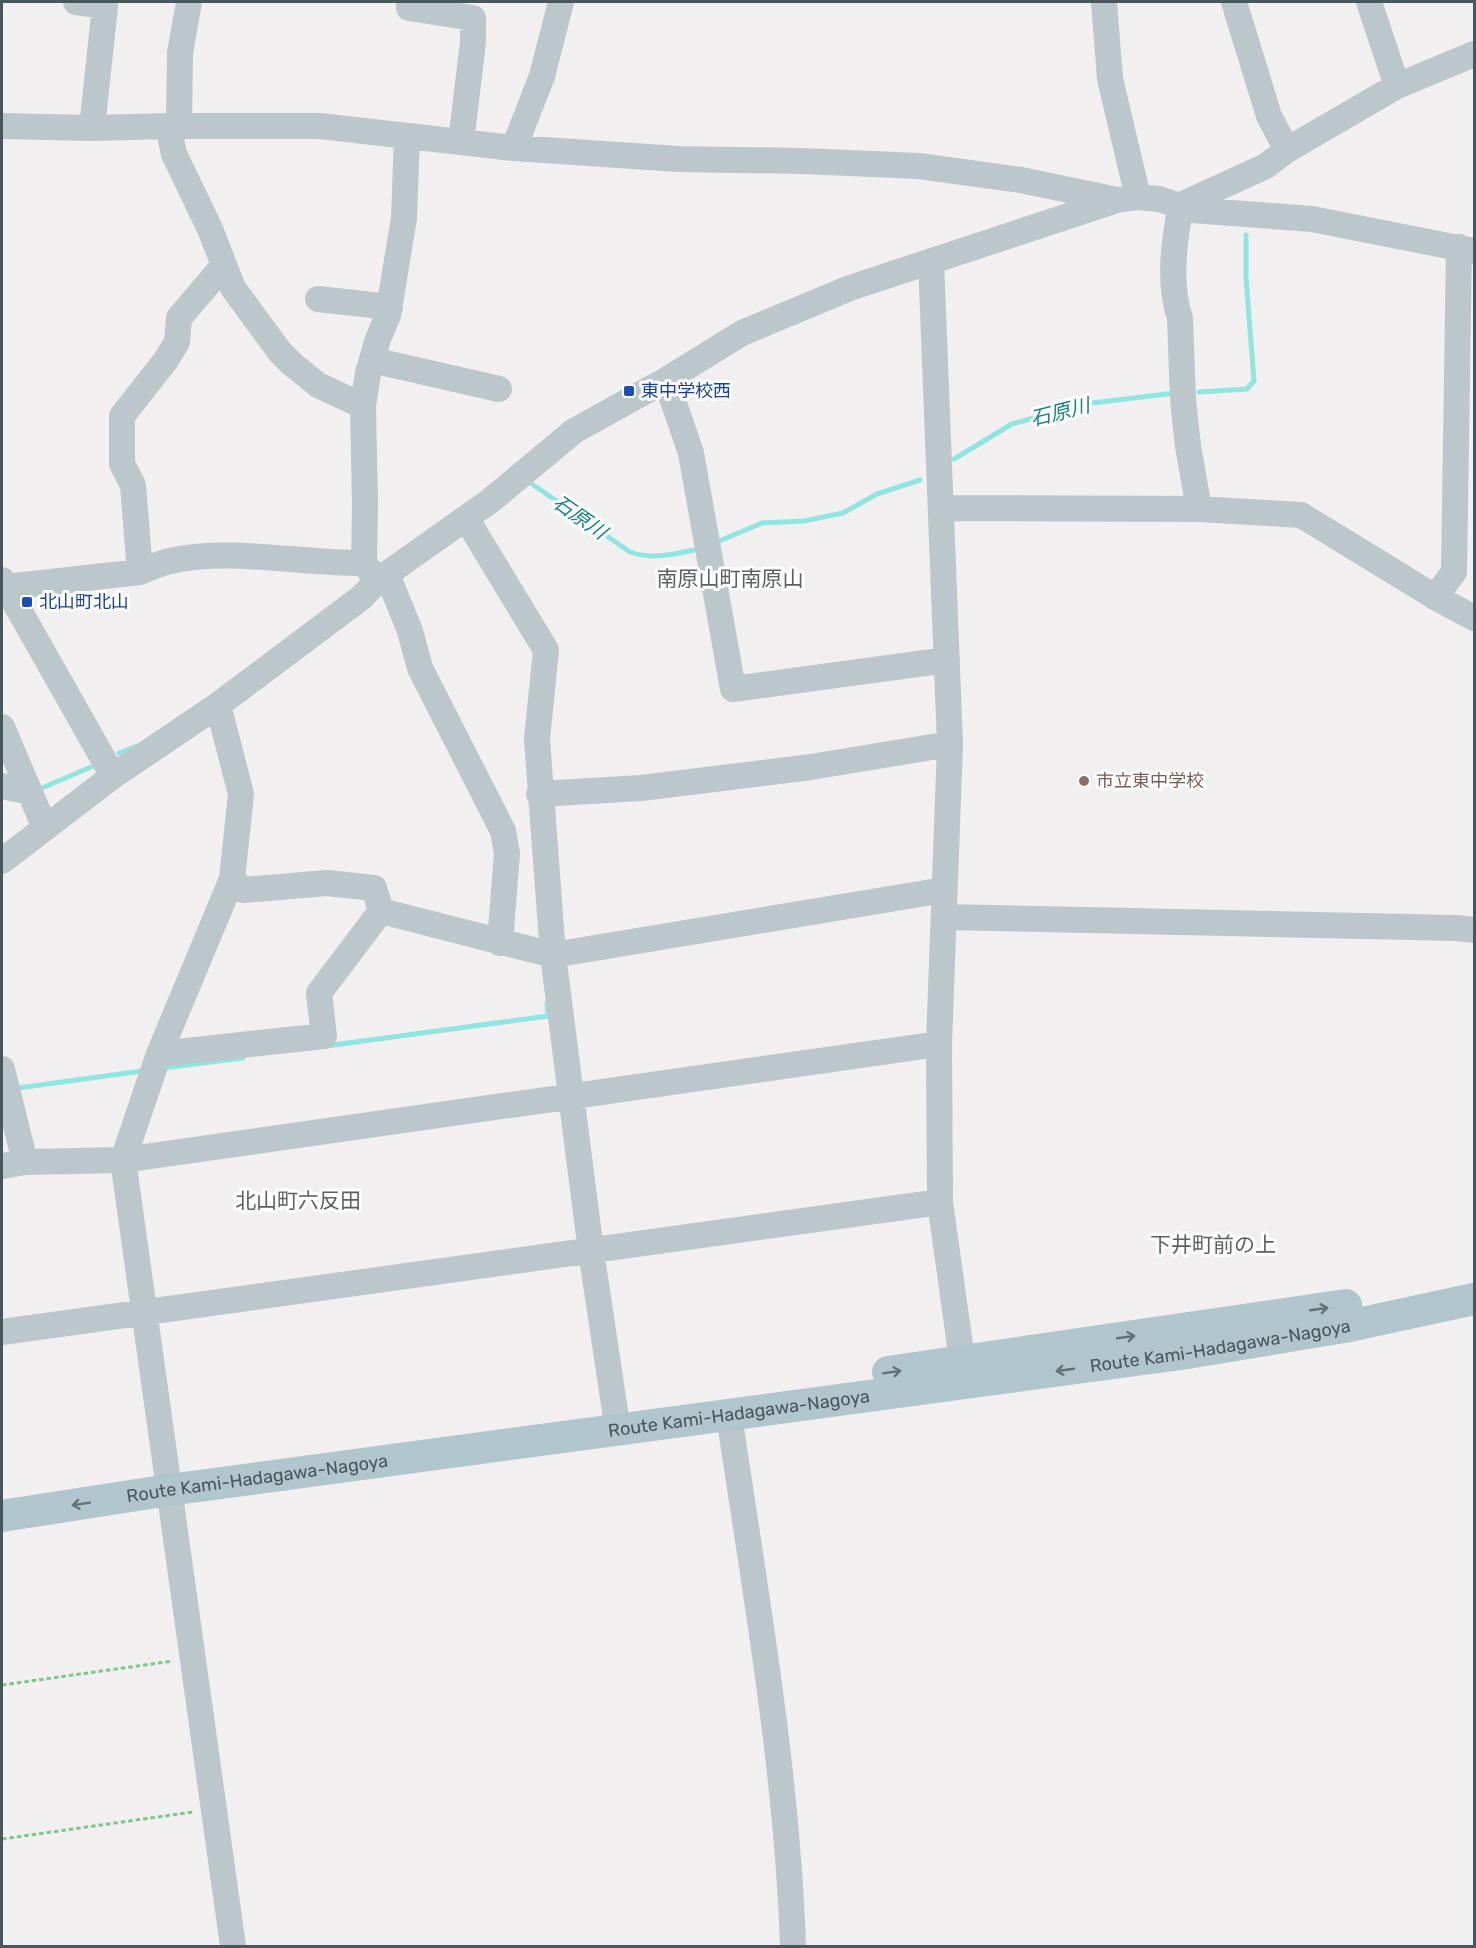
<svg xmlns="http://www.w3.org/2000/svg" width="1476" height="1948" font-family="Rubik,'Noto Sans JP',sans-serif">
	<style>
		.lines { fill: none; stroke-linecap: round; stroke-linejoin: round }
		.stream { stroke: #90e5e1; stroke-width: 5 }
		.path { stroke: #7bc78d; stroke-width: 3; stroke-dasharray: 4.5 3; stroke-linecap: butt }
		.minor { stroke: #bbc7cb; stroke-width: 26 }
		.major { stroke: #b0c5cc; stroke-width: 32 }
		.oneway { stroke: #627277 }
		.transit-dot { fill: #1a4fb4; stroke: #fff; stroke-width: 2 }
		.education-dot { fill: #8d6e63; stroke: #fff; stroke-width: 2 }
		.labels { text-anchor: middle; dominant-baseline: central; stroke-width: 6; stroke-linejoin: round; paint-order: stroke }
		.transit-label { font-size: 18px; fill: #164399; stroke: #fff; text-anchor: start }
		.education-label { font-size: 18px; fill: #785e54; stroke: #fff; text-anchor: start }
		.street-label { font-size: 18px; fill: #48575b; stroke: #fff }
		.water-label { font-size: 20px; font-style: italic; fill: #16837d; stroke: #fff }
		.quarter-label { font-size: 21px; fill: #5c6163; stroke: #fff }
	</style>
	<rect width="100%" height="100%" fill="#f1efef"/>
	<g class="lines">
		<path class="stream" d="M1199,392l48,-3 7,-8 -8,-103v-43
			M954,459l58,-35 72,-20 91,-11
			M532,484l98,68c23,8 45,2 68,-3
			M717,542l45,-19 42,-2 39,-8 34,-19 43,-14
			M119,753l18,-7
			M42,788l49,-21
			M326,1046l222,-30 -1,-13
			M163,1068l80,-10
			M18,1088l124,-17"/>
		<path class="path" d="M2,1685l171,-24
			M2,1839l191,-27"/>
		<path class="minor" d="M76,2l29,4 -13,122
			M409,2v6l64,10v24l-12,100
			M1104,2l6,77 28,118
			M1234,2l35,114 18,34
			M1369,2l28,84
			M2,126l90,2 76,-2h152l194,22 164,11 124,2 117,5 102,14 96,20 21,-3 21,2 33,11 120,9 162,32
			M168,126l6,28 36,75 23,59 47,64 12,12 26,21 45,21
			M179,126l1,-73 9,-51
			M514,148l28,-72 19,-74
			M1181,205l85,-39 21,-16 110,-64 77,-32
			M1181,205c-7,35 -13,79 -1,113l3,82 5,46 11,63
			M931,261l19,483 -11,300 1,158 25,179
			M224,265l-45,53 -2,24 -11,18 -44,56v48l11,21 7,87c10,-4 20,-9 30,-11 60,-14 132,3 194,2
			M318,299l72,8
			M372,360l127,29
			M666,380l25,73 42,236 214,-29
			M942,508l257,1 102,6 134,82 39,21
			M466,518l80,132 -9,89 16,216 38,296 24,160
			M387,574l23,57 10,37 83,163 4,22 -7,90
			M374,576l-10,-13 1,-58 -2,-99 5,-33 10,-34 10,-24 16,-97 3,-82
			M2,580l111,196
			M6,587l134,-15
			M1435,597l19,-25 5,-325
			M218,705l23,89 -9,85 -73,175 -36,106 110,786
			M2,727l43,101
			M2,786l28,6
			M539,794l102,-6 170,-21 139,-23
			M2,861l111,-85 105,-71 144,-108 15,-16 113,-80 84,-70 92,-51 76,-47 108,-45 267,-88
			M232,879l11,11 84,-7 47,5 7,23 172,44 391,-65
			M944,917l513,11 17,2
			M159,1054l165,-18 -5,-43 62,-82
			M2,1069l23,93
			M2,1166l23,-4 98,-2 816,-116
			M2,1332l938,-130
			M729,1415c26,176 58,354 64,531"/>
		<g class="major">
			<path d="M888,1372l458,-67"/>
			<path id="s1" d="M2,1516l167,-26 1012,-136 163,-27 130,-28"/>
		</g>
	</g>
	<defs><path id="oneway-shaft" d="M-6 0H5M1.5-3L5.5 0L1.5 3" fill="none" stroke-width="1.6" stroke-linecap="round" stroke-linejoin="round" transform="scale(1.5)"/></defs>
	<g class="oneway">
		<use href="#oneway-shaft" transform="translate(1319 1309) rotate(-8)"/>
		<use href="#oneway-shaft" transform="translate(1126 1337) rotate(-8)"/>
		<use href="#oneway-shaft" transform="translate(1065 1370) rotate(172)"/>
		<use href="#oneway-shaft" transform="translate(892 1372) rotate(-9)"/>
		<use href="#oneway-shaft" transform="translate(81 1504) rotate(171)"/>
	</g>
	<g class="transit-dot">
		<rect x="623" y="385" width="12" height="12" rx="3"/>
		<rect x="21" y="596" width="12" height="12" rx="3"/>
	</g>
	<circle class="education-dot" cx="1084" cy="781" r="6"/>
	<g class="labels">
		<g class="transit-label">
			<text x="641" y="391">東中学校西</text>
			<text x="39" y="602">北山町北山</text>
		</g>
		<g class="education-label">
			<text x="1096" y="781">市立東中学校</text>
		</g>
		<g class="street-label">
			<text stroke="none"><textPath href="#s1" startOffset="1230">Route Kami-Hadagawa-Nagoya</textPath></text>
			<text stroke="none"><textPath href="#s1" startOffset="744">Route Kami-Hadagawa-Nagoya</textPath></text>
			<text stroke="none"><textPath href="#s1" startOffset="258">Route Kami-Hadagawa-Nagoya</textPath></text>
		</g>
		<g class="water-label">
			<text transform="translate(1060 412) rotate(-14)">石原川</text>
			<text transform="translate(580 517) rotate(35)">石原川</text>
		</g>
		<g class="quarter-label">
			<text x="730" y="578">南原山町南原山</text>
			<text x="298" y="1200">北山町六反田</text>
			<text x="1213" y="1244">下井町前の上</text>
		</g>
	</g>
	<rect width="1476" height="1948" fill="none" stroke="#48575b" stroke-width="6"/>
</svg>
